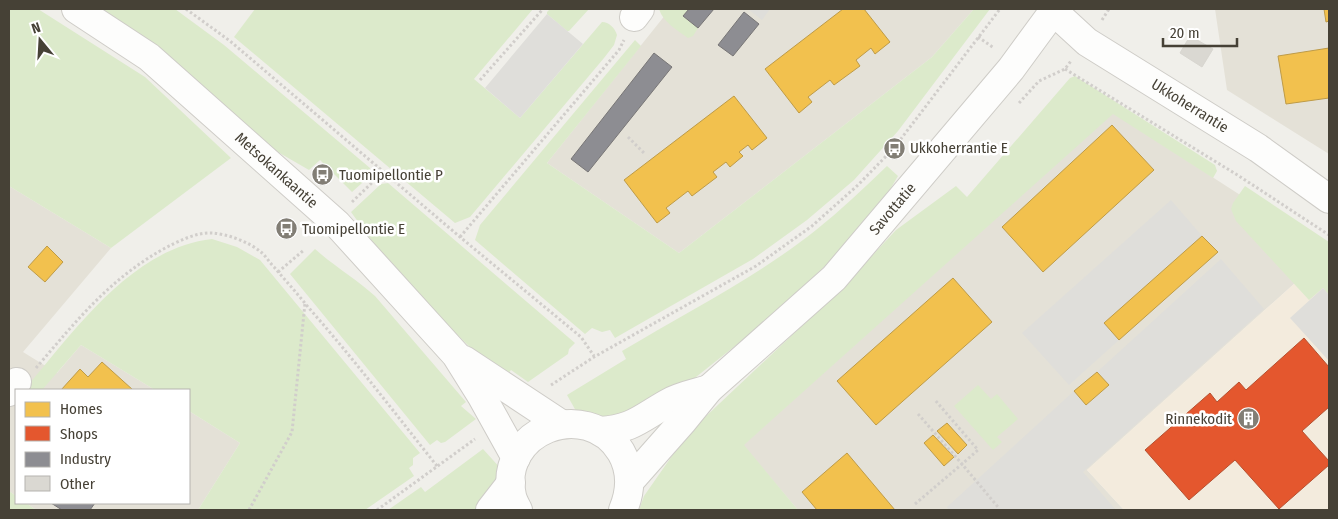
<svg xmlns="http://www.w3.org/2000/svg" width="1338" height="519" font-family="'Fira Sans Condensed',sans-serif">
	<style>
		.residential { fill: #e4e1d7 }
		.commercial { fill: #f3ebdd }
		.green { fill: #dceacb }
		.parking { fill: #dfdeda }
		.homes { fill: #f2c14e; stroke: #be9b47 }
		.shops { fill: #e4572e; stroke: #b55030 }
		.industry { fill: #8d8d92; stroke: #787676 }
		.building { fill: #dad8d2; stroke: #d8d6d0 }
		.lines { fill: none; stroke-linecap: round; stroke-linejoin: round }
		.minor-casing { stroke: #ceccc7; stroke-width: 30 }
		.path { stroke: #d1cecb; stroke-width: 3; stroke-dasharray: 2.5 2.5; stroke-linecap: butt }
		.minor { stroke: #fdfdfc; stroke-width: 28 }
		.labels { text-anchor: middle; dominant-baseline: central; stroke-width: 5; stroke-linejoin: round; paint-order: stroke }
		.street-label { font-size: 15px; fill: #464136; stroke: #fff }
		.poi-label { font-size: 15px; fill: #464136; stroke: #fff; text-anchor: start }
	</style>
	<rect width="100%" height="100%" fill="#f0efea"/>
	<path class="residential" d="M670,9h304l-42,48 -253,196 -132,-90z
		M1215,9h114v145l-102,-64z
		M1113,113l203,131 10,11 -239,215 37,40h-326l-55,-65z
		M9,186l102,62 -88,104 34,21 24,-28 74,45h-139v106l-7,-5z
		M189,411l51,32 -42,67h-162l-10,-7h163z"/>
	<path class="commercial" d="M1326,255l3,4v251h-205l-37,-40z"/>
	<path class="green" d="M9,9h29l107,68 86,81 -120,90 -102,-62z
		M94,9h81l49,36 146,123 1,7 -19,17 -32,-32 -11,10 -52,-30z
		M255,9h278l-59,70 46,39 82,-96c7,0 13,6 15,13l-3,10 -10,13 -134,159 -15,6 -221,-186z
		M550,9h39l-20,22h-2l-20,-17v-2z
		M659,9h30l-6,7 15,12 -5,8 -5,2c-11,-8 -25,-16 -29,-29z
		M974,9h16l-92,122 -44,49 -47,40 -54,39 -138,79 -5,-8 -8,2 -10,-4 -7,6 -110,-94 5,-15 155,-185 6,6 -94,117 132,90 253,-196z
		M1075,76l140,89 2,6 -4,7 -100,-64 -369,331 54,65h-159l5,-14 30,-43 28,-33 141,-133 53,-57 60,-44 11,11 103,-119z
		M887,166l11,10 -23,39 -49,50 -62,58 -102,81 -26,20 -62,-6 2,-7 -9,-16 59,-36 -4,-8c65,-39 135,-74 194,-121 25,-20 48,-42 71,-64z
		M388,183l187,160 -6,6 -1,5 -40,28 -17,-12 -5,6 -30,-23 -78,-76 -47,-65 30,-28z
		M1245,186l84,56v53l-6,-7 -14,12 -73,-79 -5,-12 2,-6z
		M212,239l25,8 23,13 160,193 -7,5v7l-4,3 5,8 -49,34h-167l42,-67 -51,-32v-21h-34l-74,-45 -39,45h-18c49,-57 107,-142 188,-151z
		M315,249c19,17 41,30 60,47l91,106 -5,4 15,13 -31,23 -4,1 -4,-3 -7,5 -140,-171z
		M978,385l13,14 6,-5 21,25 -21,18 5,5 -9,8 -39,-44z
		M483,449l19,21 -20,40h-94l33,-23 4,5z
		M9,491l7,5v7h10l10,7h-27z"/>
	<path class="parking" d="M748,9h22l-8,11z
		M547,14l36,30 -63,74 -35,-30z
		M1171,200l31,36 -98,87 15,17 -50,45 -47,-52z
		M1221,259l43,50 -181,163 33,38h-167l-2,-3 127,-116 12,14 23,-19 -12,-14z
		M1323,288l6,7v66l-39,-43z"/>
	<path class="homes" d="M843,9h21l26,33 -15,12 -4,-6 -15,12 4,6 -26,19 -4,-5 -22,17 4,5 -13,11 -34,-44z
		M1324,9h5v12l-3,1z
		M1329,48v50l-43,6 -8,-48z
		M734,96l33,42 -15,12 -4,-5 -9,7 4,4 -13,11 -4,-5 -13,10 4,5 -25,19 -4,-5 -22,17 4,5 -13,10 -33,-43z
		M1112,125l42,45 -111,102 -41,-45z
		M1202,236l16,16 -99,88 -15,-17z
		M47,246l16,16 -18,20 -17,-15z
		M953,278l39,44 -116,103 -39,-44z
		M102,362l31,28h-72l19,-21 8,8z
		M1097,372l12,13 -23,20 -12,-14z
		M947,423l20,22 -9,9 -21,-23z
		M933,435l21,22 -10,9 -20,-23z
		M847,453l48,57h-78l-15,-18z"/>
	<path class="shops" d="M1304,338l25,29v40l-27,24 27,30v4l-50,44 -44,-49 -46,40 -44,-50 65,-57 7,9 22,-20 7,8z"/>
	<path class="industry" d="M689,9h25l-16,19 -15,-12z
		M744,12l15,12 -26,32 -15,-11z
		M654,53l18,14 -84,105 -17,-13z
		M51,503h44l-5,7h-28z"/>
	<path class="building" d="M1190,36l23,13 -11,18 -22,-14z"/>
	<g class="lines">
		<defs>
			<g id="minor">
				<path id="s1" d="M76,9l73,48 188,167 119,131 25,40 35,63"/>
				<path id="s2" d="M1051,9l36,33 171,106 71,51"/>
				<path d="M634,17l6,-8"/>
				<path d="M464,360l97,64"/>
				<path d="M9,392l8,-10"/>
				<path d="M600,431c33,-2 41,-13 68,-28 12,-7 28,-10 41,-14"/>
				<path id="s3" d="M630,481l53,-60 26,-32 125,-111 177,-209 44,-60"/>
				<path d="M490,510l21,-27"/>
				<path d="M518,510c-2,-4 -5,-9 -6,-14 -15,-65 74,-100 109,-44 11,19 10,39 2,58"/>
			</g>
		</defs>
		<use href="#minor" class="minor-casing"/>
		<path class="path" d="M186,9l44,32 230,196 121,100 13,19
			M1102,20l7,-11
			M978,37l16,11
			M1065,69l174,107 90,59
			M480,80l63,-71
			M1019,103l20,-22 26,-12 6,-8
			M628,137l16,16
			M352,202l32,-31
			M460,237l159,-187 5,-10
			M278,272l26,-22
			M36,368c41,-48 76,-92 133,-122 12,-6 29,-14 43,-13 16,1 37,9 49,19 5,4 8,10 13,15 11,13 23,26 34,40 45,51 86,105 129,159
			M551,385l43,-28 162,-91 56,-40 46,-41 36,-37 106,-139
			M918,414l44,50 16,-14 -43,-50
			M915,504l47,-40 36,43
			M249,510l43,-78 13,-129
			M377,510l98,-71"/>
		<use href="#minor" class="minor"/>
	</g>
	<defs>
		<symbol id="bus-disc" viewBox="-11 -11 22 22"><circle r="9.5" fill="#827e75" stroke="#fff"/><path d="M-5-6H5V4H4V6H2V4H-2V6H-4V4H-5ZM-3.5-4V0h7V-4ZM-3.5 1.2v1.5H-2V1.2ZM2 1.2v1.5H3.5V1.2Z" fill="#fff"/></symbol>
		<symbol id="building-disc" viewBox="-11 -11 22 22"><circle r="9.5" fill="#827e75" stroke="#fff"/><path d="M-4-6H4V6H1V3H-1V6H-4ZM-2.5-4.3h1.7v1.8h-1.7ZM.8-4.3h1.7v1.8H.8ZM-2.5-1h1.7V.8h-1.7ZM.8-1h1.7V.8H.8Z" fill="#fff"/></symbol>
	</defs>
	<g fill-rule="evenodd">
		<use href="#bus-disc" x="882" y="136" width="25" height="25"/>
		<use href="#bus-disc" x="310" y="162" width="25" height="25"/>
		<use href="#bus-disc" x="274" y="216" width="25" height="25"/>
		<use href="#building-disc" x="1236" y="406" width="25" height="25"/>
	</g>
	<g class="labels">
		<g class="street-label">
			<text stroke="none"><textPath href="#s2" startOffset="170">Ukkoherrantie</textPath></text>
			<text stroke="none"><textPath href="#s1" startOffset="258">Metsokankaantie</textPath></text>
			<text stroke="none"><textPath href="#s3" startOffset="379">Savottatie</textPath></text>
		</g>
		<g class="poi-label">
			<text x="910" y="148">Ukkoherrantie E</text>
			<text x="339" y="175">Tuomipellontie P</text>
			<text x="302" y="229">Tuomipellontie E</text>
			<text x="1232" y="419" text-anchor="end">Rinnekodit</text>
		</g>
	</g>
	<rect width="1338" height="519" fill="none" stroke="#464136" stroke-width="20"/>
	<rect x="15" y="389" width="175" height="115" fill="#ffffff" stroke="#b5b3af"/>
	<rect x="25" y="402" width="25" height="15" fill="#f2c14e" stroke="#b5b3af"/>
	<text x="60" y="414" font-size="15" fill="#464136">Homes</text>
	<rect x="25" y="426" width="25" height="15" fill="#e4572e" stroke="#b5b3af"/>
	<text x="60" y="439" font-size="15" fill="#464136">Shops</text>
	<rect x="25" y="452" width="25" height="15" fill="#8d8d92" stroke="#b5b3af"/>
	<text x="60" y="464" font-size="15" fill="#464136">Industry</text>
	<rect x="25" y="476" width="25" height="15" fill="#dad8d2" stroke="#b5b3af"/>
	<text x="60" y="489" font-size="15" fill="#464136">Other</text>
	<g transform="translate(40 40) rotate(342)" stroke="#ffffff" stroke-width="4" paint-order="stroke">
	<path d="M0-4L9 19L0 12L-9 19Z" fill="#464136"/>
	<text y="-8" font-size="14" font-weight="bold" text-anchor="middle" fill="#464136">N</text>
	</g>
	<path d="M1163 38v8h74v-8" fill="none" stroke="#464136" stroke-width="2.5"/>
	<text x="1170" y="38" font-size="15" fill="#464136" stroke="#ffffff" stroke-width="4" paint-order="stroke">20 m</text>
</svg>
